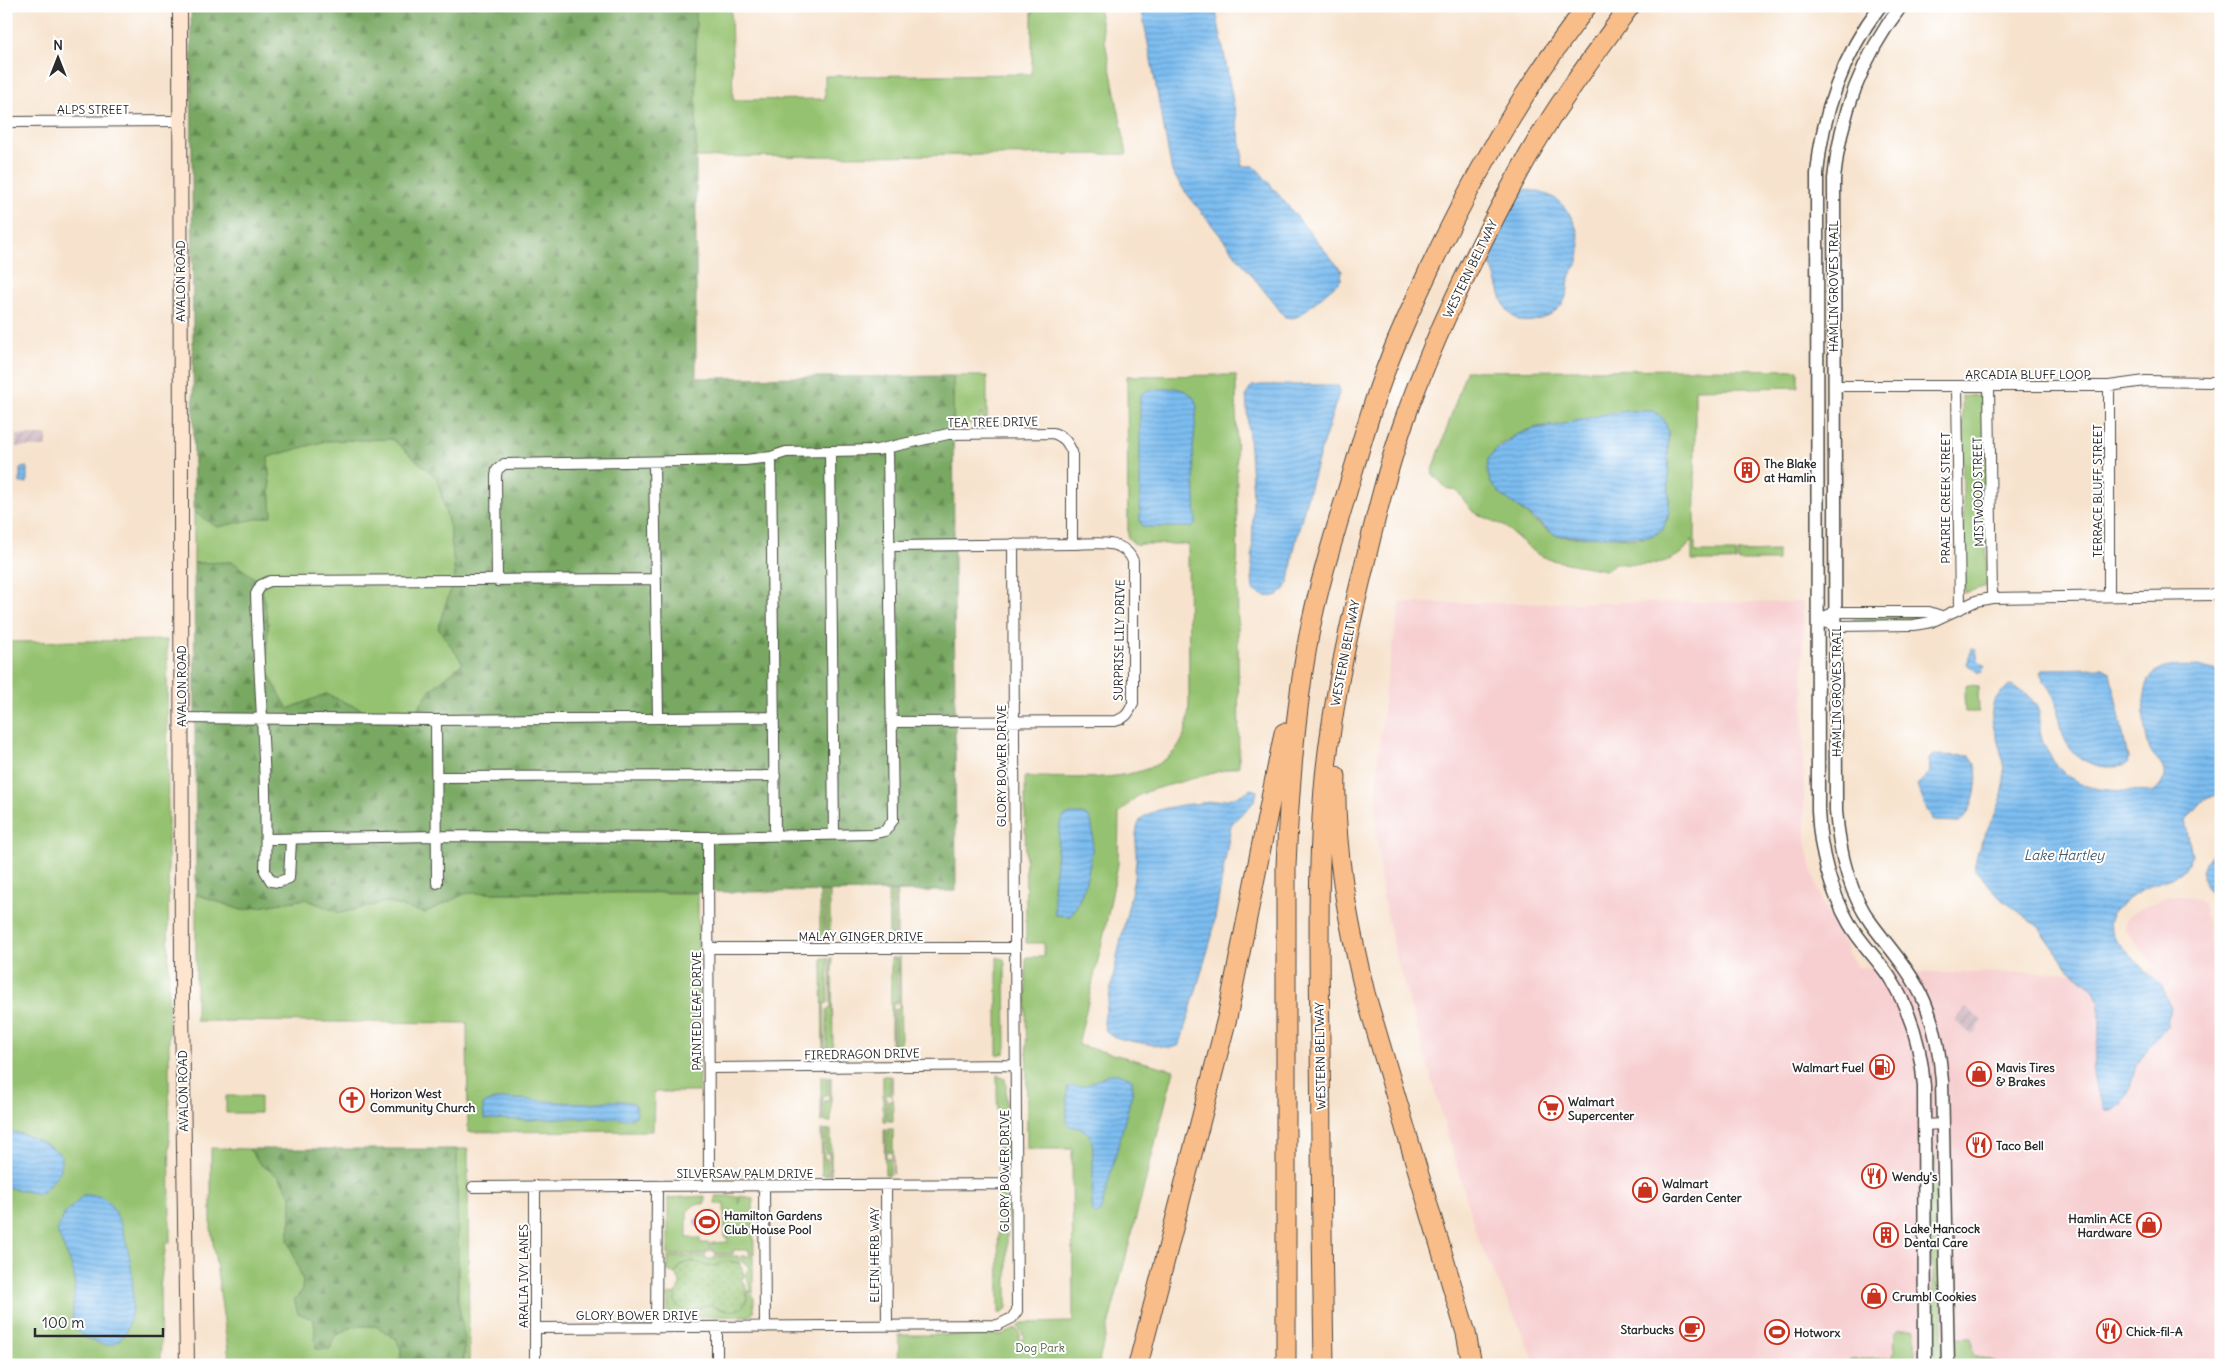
<svg xmlns="http://www.w3.org/2000/svg" width="2227" height="1371" font-family="Delius,sans-serif">
	<style>
		.built { fill: #f7cfd0 }
		.industrial { fill: url(#industrial-furrows) }
		.green { fill: #95c270; stroke: #60764e; fill-rule: evenodd }
		.forest { fill: url(#forest-firs); stroke: #526a46 }
		.garden { fill: url(#garden-dots); stroke: #60764e }
		.water { fill: url(#water-rules); stroke: #54748e }
		.lines { fill: none; stroke-linecap: round; stroke-linejoin: round }
		.minor-casing { stroke: #4a4743; stroke-width: 12 }
		.tertiary-casing { stroke: #4a4743; stroke-width: 15 }
		.secondary-casing { stroke: #4a4743; stroke-width: 16 }
		.motorway-casing { stroke: #4a4743; stroke-width: 21 }
		.minor { stroke: #fff; stroke-width: 10 }
		.tertiary { stroke: #fff; stroke-width: 12 }
		.secondary { stroke: #fde5d0; stroke-width: 14 }
		.motorway { stroke: #f9bd89; stroke-width: 19 }
		.labels { text-anchor: middle; dominant-baseline: central; stroke-width: 4; stroke-linejoin: round; paint-order: stroke }
		.street-label { font-size: 12px; fill: #2b2b2b; stroke: #fff }
		.poi-label { font-size: 12px; font-weight: bold; fill: #2b2b2b; stroke: #fff; text-anchor: start }
		.park-label { font-size: 12px; fill: #506043; stroke: #fff }
		.water-label { font-size: 14px; font-style: italic; fill: #475e70; stroke: #fff }
	</style>
	<defs>
		<pattern id="industrial-furrows" width="10" height="10" patternUnits="userSpaceOnUse" patternTransform="scale(1.25)"><rect width="10" height="10" fill="#d2bdc5"/><path d="M-1 1l2-2M0 10L10 0M9 11l2-2" fill="none" stroke="#b4a3a9"/></pattern>
		<pattern id="forest-firs" width="22" height="20" patternUnits="userSpaceOnUse" patternTransform="scale(1.25)"><rect width="22" height="20" fill="#78a862"/><path d="M5 1l3.5 6h-7zM16 11l3.5 6h-7z" fill="#638951"/></pattern>
		<pattern id="garden-dots" width="8" height="8" patternUnits="userSpaceOnUse" patternTransform="scale(1.25)"><rect width="8" height="8" fill="#95c270"/><path d="M2 2h.1M6 6h.1" fill="none" stroke="#7a9e5c" stroke-width="1.8" stroke-linecap="round"/></pattern>
		<pattern id="water-rules" width="6" height="5" patternUnits="userSpaceOnUse" patternTransform="scale(1.25)"><rect width="6" height="5" fill="#7cbdf1"/><path d="M0 2.5h6" fill="none" stroke="#669ac3"/></pattern>
	</defs>
	<rect width="100%" height="100%" fill="#fff"/>
	<filter id="ink" filterUnits="userSpaceOnUse"><feTurbulence type="fractalNoise" baseFrequency=".02" numOctaves="2"/><feDisplacementMap in="SourceGraphic" scale="10" xChannelSelector="R" yChannelSelector="G"/><feConvolveMatrix kernelMatrix="1 2 1 2 8 2 1 2 1" color-interpolation-filters="sRGB"/></filter>
	<filter id="wash" filterUnits="userSpaceOnUse"><feTurbulence type="fractalNoise" baseFrequency=".0096" numOctaves="4" result="noise"/><feDisplacementMap in="SourceGraphic" scale="20" xChannelSelector="R" yChannelSelector="G"/><feGaussianBlur stdDeviation="1.12" result="paint"/><feColorMatrix in="noise" values="0 0 0 0 0 0 0 0 0 0 0 0 0 0 0 0 0 1.4 0 .05"/><feComposite in="paint" operator="in"/></filter>
	<g filter="url(#wash)">
		<rect width="100%" height="100%" fill="#f7e3cd"/>
		<path class="built" d="M1803,602l1,206 2,31 6,32 13,38 23,41 -2,1 12,16 73,6 142,-1 18,15 9,16v24l-7,45 8,31 12,7 9,-6 8,-16 6,-22 14,-21 17,-19 -4,-37 -17,-19 12,-1 -34,-40 2,-11 16,-10 27,-12h21l14,7 10,66h7v396h-687l1,-4 -57,-122 -81,-278 -15,-69 -6,-63 2,-68 7,-72 15,-86z"/>
		<path class="industrial" d="M16,435h31v12h-31z
			M1966,1008l17,13 -11,14 -17,-14z"/>
		<path class="green" d="M696,6h35l2,94 92,-1v-23l207,-2v-68h66l29,148 -431,3z
			M1691,369l107,1v17l-103,2v163h41v9h-44v-22c-14,29 -51,27 -78,24l-5,6 -4,1 -54,-10 -14,-6 -33,-28 -31,-14 -16,-21 -11,-3 -14,-15 34,-102zM1627,411h27l14,22 1,78 -2,9 -8,12c-6,1 -11,5 -18,6 -10,2 -23,-2 -34,-2 -14,-1 -31,3 -45,0 -17,-3 -39,-25 -53,-36 -45,-34 -11,-62 29,-73 9,-2 20,-1 30,-3 20,-5 38,-10 59,-13z
			M1236,375l3,391 -88,24 -14,6 -18,18 -1,50 -14,70 -26,111 96,25 -76,295h-200l1,-30h103l14,-6 5,6 -3,2 3,3 4,-3 -7,-10 4,-4 51,-1 -1,-173h-45l-1,-192h18v-14h-18l-1,-166c46,-1 126,11 155,-33 8,-13 9,-30 9,-45l-1,-155h-48l-3,2 -9,-8 -1,-162z
			M953,376h34v48h-4l-1,-10h-2v10h-27z
			M1982,395l3,1 2,190 -23,7 -2,-197z
			M392,439l45,39 13,51 5,47 -17,52 25,35 -34,28 -17,26 -47,-6 -39,-17 -38,15 -22,-39 2,-48 -35,-60 -39,1v-51l24,15 54,-12 -4,-58 57,-16z
			M1778,551v10h-40v-9z
			M1927,616v3l-8,2 -65,1 -2,-2 3,-3z
			M167,640l3,603h-4l-6,44 1,78h-155v-723z
			M1967,685l11,1 1,26h-14l-1,-19z
			M820,892h4v46h-4z
			M826,892h4v46h-4z
			M888,892h4v45h-3z
			M894,892h3v45h-3z
			M466,893h232l1,199h-45l-1,39 -185,1 -1,-109 -271,-2v-127l45,16 64,-11 35,14 46,-11 38,11z
			M898,957h2l1,99h-6v-47l4,-1z
			M997,957l7,2 1,6 1,81 -1,7 -8,2z
			M822,958h6v45l-4,1 1,52h-2z
			M830,958h2l1,98h-6v-47h4z
			M891,958h5l1,45h-4v53h-2z
			M997,1075l8,4 1,6 1,80 -1,7 -8,2z
			M883,1076h7v18h-4v27h-3z
			M892,1076l1,45h-5v-21h4z
			M821,1077h6v18h-4v27h-2z
			M829,1077h2v45h-6v-21l4,-1z
			M226,1096h34v17h-34z
			M884,1129h2v29h4v17l-5,-1z
			M888,1129h5v45l-1,-21 -4,-1z
			M821,1130h2l1,28 3,1 1,16h-6z
			M825,1130h6v45h-1l-1,-22h-3z
			M211,1148l38,1 11,15 18,11 13,20v23l-3,21 15,42 -5,32 16,7 2,29 37,-23h23l20,13 5,10v16h-171l-19,-137z
			M457,1149h11l1,216h-6l2,-11 -7,-53z
			M1930,1153h3l2,4 2,87 5,20v101h-8v-4l-1,-93 -4,-19z
			M998,1194l8,2 1,6v106l-3,4 -5,2z
			M705,1196v8h-9l-9,7v27h13v5h10v8h-4v3l-38,1v-57z
			M715,1196h24v8l1,-8 13,2 1,56h-5v-4h-16v4h-18v-3h-3v-8l16,-1v-4h-3l-1,-34h-9z
			M706,1256v3h9v-3h23l2,8c-10,-5 -17,2 -27,2 -16,2 -27,-14 -38,8l-7,-3v-14z
			M741,1256h12v37l-3,-1 -3,-18 2,-7 -6,-4z
			M747,1290l7,8v14l-4,4 -78,1 -4,-3v-19l7,-2v8l15,10 20,-6 10,4 14,1 14,-11z
			M1899,1329h16v36h-71l7,-5 40,-2 3,-7 1,-19z
			M1952,1337h19l2,18 31,10h-51z"/>
		<path class="forest" d="M191,6h505v372l257,-2 3,515 -489,2 -43,20 -38,-11 -46,11 -35,-14 -64,11 -45,-16 -2,-331 39,-1 28,21 7,39 -2,48 22,39 38,-15 39,17 47,6 17,-26 34,-28 -25,-35 17,-52 -5,-47 -13,-51 -45,-39 -67,2 -57,16 4,59 -55,11 -23,-15z
			M249,1149h208l1,152 7,38 -2,26h-62v-16l-5,-10 -20,-13h-23l-18,10 -5,13h-14l-2,-29 -16,-7 -4,-13 8,-9 1,-10 -15,-42 3,-21v-23l-13,-19 -18,-12z"/>
		<path class="garden" d="M692,1261l18,6 20,-6 10,3 5,13h-3v5l3,1c4,19 1,32 -23,26 -4,-1 -8,-3 -11,-4 -12,-2 -23,14 -33,1 -7,-9 -1,-13 2,-21l-1,-6 -4,-5 7,-10z"/>
		<path class="water" d="M1141,6h71l4,5 27,143 -2,12h13l4,4 84,101 -1,9 -42,36 -6,2 -8,-1 -101,-127 -12,-18z
			M1525,189c9,2 21,4 29,9 19,12 31,43 24,64 -1,5 -6,8 -8,13 -3,8 0,15 -6,26 -7,14 -36,27 -49,17 -14,-10 -16,-31 -21,-45 -5,-12 -10,-18 -14,-31l30,-48z
			M1261,385h70l7,1 2,4c-17,53 -34,106 -46,160 -3,12 -2,31 -10,40 -9,10 -22,7 -31,0l-1,-12 1,-83 -7,-100 6,-9z
			M1175,388l11,3 8,7 3,8 -4,43 3,74 -5,4h-48l-3,-6v-126l8,-5z
			M1627,411h27l11,10 3,12 1,78 -6,19 -14,7 -87,-1 -8,-2 -54,-40 -9,-11 -4,-12 1,-12 8,-9 22,-16 22,-7 15,-1 50,-12z
			M27,467v16h-7v-15z
			M1972,649l4,1 2,10 7,6 -4,7 -4,-1 -10,-8z
			M2199,666l22,6v125l-4,-2 -16,7 -16,19 7,34 -7,14 -11,8 -23,8 -23,14 -15,12 -4,13 6,15 48,50 7,17 -3,20 -17,19 -14,21 -6,22 -8,16 -9,7 -7,-1 -10,-21 -3,-17 7,-45v-24l-9,-16 -23,-19 -29,-41 -36,-27 -28,-30c0,-33 29,-56 29,-90 0,-6 0,-13 -1,-19 -5,-28 -26,-56 7,-75 11,2 27,15 29,27 2,8 0,16 2,23 5,19 23,41 42,49 21,7 48,6 70,7 5,-4 10,-8 11,-15 2,-12 -11,-19 -15,-30 -6,-18 -12,-70 12,-78 11,-4 26,-2 38,-3z
			M2103,668l7,4 18,86 -1,6 -4,2c-28,5 -54,-7 -62,-37 -3,-8 -2,-17 -5,-26 -3,-11 -12,-20 -16,-31l3,-3z
			M1934,755l36,1c14,12 4,56 -10,66l-26,-1 -8,-13 -9,-23 13,-13 -1,-13z
			M1251,789l6,2c-1,16 -18,22 -26,34l-19,111 -31,105 -3,5 -7,2c-13,-3 -53,-7 -62,-14 -5,-4 -5,-9 -5,-15 6,-23 10,-47 15,-71 6,-28 14,-57 17,-86 1,-13 -4,-39 9,-46 31,-18 78,-7 106,-27z
			M1071,814h11l8,4c9,21 -5,81 -20,98l-15,-1 -2,-27 7,-64 3,-7z
			M2221,845v96c-1,-13 1,-28 -4,-39 -3,-6 -10,-10 -12,-16 -6,-18 3,-30 16,-41z
			M1110,1074h12l10,5 1,11 -33,123 -3,2 -4,-2 -1,-5c-1,-14 4,-63 -2,-72 -4,-7 -14,-9 -21,-10l-2,-3v-35c5,-3 10,-1 16,-2 10,-2 17,-10 27,-12z
			M500,1099c27,-1 54,4 81,4 19,0 34,-5 53,0l3,10 -2,4 -8,2 -35,-2 -64,3 -44,-1 -1,-14 6,-4z
			M6,1131c19,2 41,11 55,24v15l-17,21 -6,3 -32,-7z
			M83,1195c5,0 13,0 19,2 32,17 51,165 -4,146 -12,-4 -20,-8 -26,-20l3,-43 -3,-13 -15,-36 6,-15z
			M706,1211l10,1v6h3v10l-10,3 -14,-6v-5z"/>
	</g>
	<g filter="url(#ink)">
		<g class="lines">
			<defs>
				<path id="minor" d="M6,122l174,-1
					M1834,386h275l36,-5 67,1 9,3
					M1957,386l3,223
					M1989,386l3,212
					M2109,386v210
					M830,451l4,384
					M771,457l4,377
					M654,463l4,254
					M890,546l182,-2
					M497,581l-1,-105 1,-6 7,-6 241,-4 26,-3 15,-5 91,-2 71,-16 105,-1c11,4 14,8 19,19v92c21,0 51,-7 61,17v142c-4,10 -7,15 -18,18l-223,1
					M1817,620l19,6 78,-1 17,-3 45,-21 16,-3 219,-3 10,-4
					M1817,620l18,-8h94l12,4
					M181,718l255,2 338,-3
					M436,720l1,163
					M436,777l339,-1
					M708,837l1,348
					M266,839l171,-3 271,1 164,-3 13,-3 8,-11 -5,-372
					M291,840l-2,38 -10,4 -8,-1 -6,-10c3,-93 -6,-184 -9,-277l5,-9 9,-4 384,-2
					M708,948h307
					M709,1068l307,-3
					M1924,1125l19,-1
					M764,1185l1,142
					M886,1185l1,141
					M535,1186v179
					M473,1187l544,-3
					M717,1327v38
					M535,1328l463,-3 14,-7 5,-7 -4,-767
					M656,1328l1,-142"/>
				<path id="tertiary" d="M1880,6c-37,49 -58,108 -63,168l1,637c2,41 11,77 31,112 12,21 29,36 41,55 21,33 31,70 34,108l1,279
					M1901,6c-39,51 -61,110 -67,173l2,632c3,38 12,80 35,112 19,26 41,49 54,80 10,24 15,51 17,78l6,284"/>
				<path id="secondary" d="M180,6l2,1000 5,359"/>
				<path id="motorway" d="M1336,776c-2,74 12,146 29,217l101,340 6,32
					M1138,1365l89,-347 57,-285
					M1286,1365v-498c3,-78 9,-156 23,-232 9,-48 24,-96 38,-143 15,-51 29,-102 50,-151 40,-93 87,-186 144,-271 14,-21 30,-42 46,-64
					M1324,1365c-2,-108 -3,-215 -4,-323 -1,-88 -3,-177 5,-265 7,-67 20,-133 36,-198 12,-51 24,-102 41,-152 31,-90 74,-177 120,-260 31,-57 70,-109 108,-161"/>
			</defs>
			<use href="#minor" class="minor-casing"/>
			<use href="#tertiary" class="tertiary-casing"/>
			<use href="#secondary" class="secondary-casing"/>
			<use href="#motorway" class="motorway-casing"/>
			<use href="#minor" class="minor"/>
			<use href="#tertiary" class="tertiary"/>
			<use href="#secondary" class="secondary"/>
			<use href="#motorway" class="motorway"/>
		</g>
	</g>
	<defs>
		<symbol id="building-ring" viewBox="-11 -11 22 22"><circle r="9.5" fill="#fff" stroke="#c8321e" stroke-width="1.5"/><path d="M-4-6H4V6H1V3H-1V6H-4ZM-2.5-4.3h1.7v1.8h-1.7ZM.8-4.3h1.7v1.8H.8ZM-2.5-1h1.7V.8h-1.7ZM.8-1h1.7V.8H.8Z" fill="#c8321e"/></symbol>
		<symbol id="fuel-ring" viewBox="-11 -11 22 22"><circle r="9.5" fill="#fff" stroke="#c8321e" stroke-width="1.5"/><path d="M-5.5-6h7V0h2V4h1.3V-2.5L3-4.5l.8-.8L6-3V5H2.5V1h-1V6h-7ZM-4.2-4.7v3.2H.2V-4.7Z" fill="#c8321e"/></symbol>
		<symbol id="shop-ring" viewBox="-11 -11 22 22"><circle r="9.5" fill="#fff" stroke="#c8321e" stroke-width="1.5"/><path d="M-5-2.5h2.3a2.7 3.5 0 0 1 5.4 0H5L5.5 6h-11ZM-1.5-2.5h3a1.5 2.3 0 0 0-3 0Z" fill="#c8321e"/></symbol>
		<symbol id="church-ring" viewBox="-11 -11 22 22"><circle r="9.5" fill="#fff" stroke="#c8321e" stroke-width="1.5"/><path d="M-1.2-6h2.4v3.5h3.3v2.4h-3.3V6h-2.4V-.1h-3.3v-2.4h3.3Z" fill="#c8321e"/></symbol>
		<symbol id="supermarket-ring" viewBox="-11 -11 22 22"><circle r="9.5" fill="#fff" stroke="#c8321e" stroke-width="1.5"/><path d="M-6-5.5h2.5l.6 2H6L4.5 2H-2.5L-4.4-4H-6ZM-1.5 3.2a1.3 1.3 0 1 0 .1 0ZM3 3.2a1.3 1.3 0 1 0 .1 0Z" fill="#c8321e"/></symbol>
		<symbol id="restaurant-ring" viewBox="-11 -11 22 22"><circle r="9.5" fill="#fff" stroke="#c8321e" stroke-width="1.5"/><path d="M-5-6h1v4h1v-4h1v4h1v-4h1v5L-1.5 .5V6h-2V.5L-5-1ZM5-6V6H3V1.5H1.5Q1.5-4 5-6Z" fill="#c8321e"/></symbol>
		<symbol id="stadium-ring" viewBox="-11 -11 22 22"><circle r="9.5" fill="#fff" stroke="#c8321e" stroke-width="1.5"/><path d="M0-5a6.5 5 0 1 0 0 10a6.5 5 0 1 0 0-10ZM-3.5-1.8h7v3.6h-7Z" fill="#c8321e"/></symbol>
		<symbol id="cafe-ring" viewBox="-11 -11 22 22"><circle r="9.5" fill="#fff" stroke="#c8321e" stroke-width="1.5"/><path d="M-5.5-4.5H6V0H3Q3 3.5 0 3.5H-2.5Q-5.5 3.5-5.5 0ZM3-3.2v2h1.7v-2ZM-6 4.5H4V6H-6Z" fill="#c8321e"/></symbol>
	</defs>
	<g fill-rule="evenodd">
		<use href="#building-ring" x="1733" y="456" width="28" height="28"/>
		<use href="#fuel-ring" x="1868" y="1053" width="28" height="28"/>
		<use href="#shop-ring" x="1965" y="1060" width="28" height="28"/>
		<use href="#church-ring" x="338" y="1086" width="28" height="28"/>
		<use href="#supermarket-ring" x="1537" y="1094" width="28" height="28"/>
		<use href="#restaurant-ring" x="1965" y="1131" width="28" height="28"/>
		<use href="#restaurant-ring" x="1860" y="1162" width="28" height="28"/>
		<use href="#shop-ring" x="1631" y="1176" width="28" height="28"/>
		<use href="#stadium-ring" x="693" y="1208" width="28" height="28"/>
		<use href="#shop-ring" x="2135" y="1211" width="28" height="28"/>
		<use href="#building-ring" x="1872" y="1221" width="28" height="28"/>
		<use href="#shop-ring" x="1860" y="1282" width="28" height="28"/>
		<use href="#cafe-ring" x="1678" y="1315" width="28" height="28"/>
		<use href="#restaurant-ring" x="2095" y="1317" width="28" height="28"/>
		<use href="#stadium-ring" x="1763" y="1318" width="28" height="28"/>
	</g>
	<g class="labels">
		<g class="street-label">
			<text x="93" y="109">ALPS STREET</text>
			<text transform="translate(1470 269) rotate(-64)">WESTERN BELTWAY</text>
			<text transform="translate(180 281) rotate(-90)">AVALON ROAD</text>
			<text transform="translate(1833 286) rotate(-90)">HAMLIN GROVES TRAIL</text>
			<text x="2028" y="374">ARCADIA BLUFF LOOP</text>
			<text transform="translate(993 422) rotate(-1)">TEA TREE DRIVE</text>
			<text transform="translate(2097 491) rotate(-90)">TERRACE BLUFF STREET</text>
			<text transform="translate(1978 492) rotate(-91)">MISTWOOD STREET</text>
			<text transform="translate(1945 498) rotate(-90)">PRAIRIE CREEK STREET</text>
			<text transform="translate(1119 640) rotate(-89)">SURPRISE LILY DRIVE</text>
			<text transform="translate(1345 653) rotate(-79)">WESTERN BELTWAY</text>
			<text transform="translate(181 686) rotate(-90)">AVALON ROAD</text>
			<text transform="translate(1836 691) rotate(-90)">HAMLIN GROVES TRAIL</text>
			<text transform="translate(1001 766) rotate(-90)">GLORY BOWER DRIVE</text>
			<text x="861" y="936">MALAY GINGER DRIVE</text>
			<text transform="translate(696 1011) rotate(-90)">PAINTED LEAF DRIVE</text>
			<text transform="translate(862 1054) rotate(-1)">FIREDRAGON DRIVE</text>
			<text transform="translate(1320 1056) rotate(-91)">WESTERN BELTWAY</text>
			<text transform="translate(183 1091) rotate(-91)">AVALON ROAD</text>
			<text transform="translate(1004 1171) rotate(-90)">GLORY BOWER DRIVE</text>
			<text x="745" y="1173">SILVERSAW PALM DRIVE</text>
			<text transform="translate(874 1255) rotate(-90)">ELFIN HERB WAY</text>
			<text transform="translate(523 1276) rotate(-90)">ARALIA IVY LANES</text>
			<text x="637" y="1315">GLORY BOWER DRIVE</text>
		</g>
		<g class="poi-label">
			<text x="1764" y="463">The Blake<tspan x="1764" dy="14">at Hamlin</tspan></text>
			<text x="1864" y="1067" text-anchor="end">Walmart Fuel</text>
			<text x="1996" y="1067">Mavis Tires<tspan x="1996" dy="14">&amp; Brakes</tspan></text>
			<text x="370" y="1093">Horizon West<tspan x="370" dy="14">Community Church</tspan></text>
			<text x="1568" y="1101">Walmart<tspan x="1568" dy="14">Supercenter</tspan></text>
			<text x="1996" y="1145">Taco Bell</text>
			<text x="1892" y="1176">Wendy's</text>
			<text x="1662" y="1183">Walmart<tspan x="1662" dy="14">Garden Center</tspan></text>
			<text x="724" y="1215">Hamilton Gardens<tspan x="724" dy="14">Club House Pool</tspan></text>
			<text x="2132" y="1218" text-anchor="end">Hamlin ACE<tspan x="2132" dy="14">Hardware</tspan></text>
			<text x="1904" y="1228">Lake Hancock<tspan x="1904" dy="14">Dental Care</tspan></text>
			<text x="1892" y="1296">Crumbl Cookies</text>
			<text x="1674" y="1329" text-anchor="end">Starbucks</text>
			<text x="2126" y="1331">Chick-fil-A</text>
			<text x="1794" y="1332">Hotworx</text>
		</g>
		<g class="park-label">
			<text x="1040" y="1347">Dog Park</text>
		</g>
		<g class="water-label">
			<text x="2064" y="855">Lake Hartley</text>
		</g>
	</g>
	<rect width="2227" height="1371" fill="none" stroke="#fff" stroke-width="25"/>
	<g transform="translate(58 58)" stroke="#ffffff" stroke-width="4" paint-order="stroke">
	<path d="M0-4L9 19L0 12L-9 19Z" fill="#2b2b2b"/>
	<text y="-8" font-size="14" font-weight="bold" text-anchor="middle" fill="#2b2b2b">N</text>
	</g>
	<path d="M35 1328v8h128v-8" fill="none" stroke="#2b2b2b" stroke-width="2.5"/>
	<text x="42" y="1328" font-size="15" fill="#2b2b2b" stroke="#ffffff" stroke-width="4" paint-order="stroke">100 m</text>
</svg>
